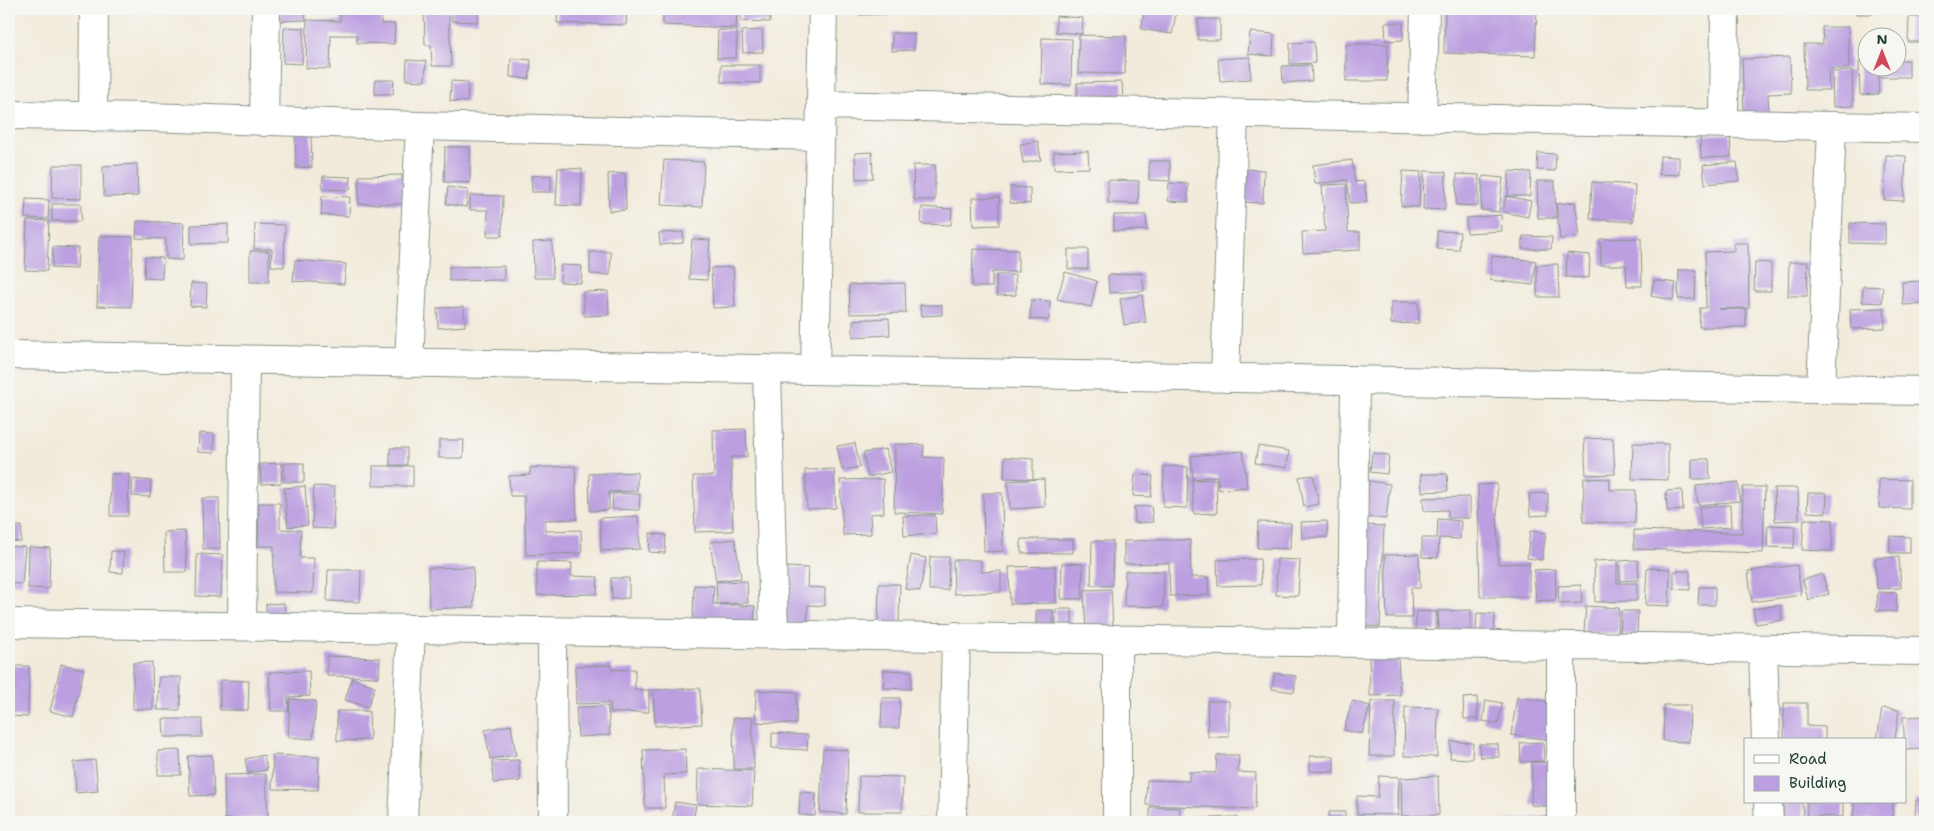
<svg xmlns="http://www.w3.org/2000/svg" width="1934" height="831" font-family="'Shantell Sans',sans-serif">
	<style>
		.building { fill: #bb9fe0 }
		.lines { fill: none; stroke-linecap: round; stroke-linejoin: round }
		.minor-casing { stroke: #889488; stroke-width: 30 }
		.minor { stroke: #fff; stroke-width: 28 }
	</style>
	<rect width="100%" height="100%" fill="#f6f6f2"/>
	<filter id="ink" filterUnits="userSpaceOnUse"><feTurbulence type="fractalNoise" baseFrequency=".02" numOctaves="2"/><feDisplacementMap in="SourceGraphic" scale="10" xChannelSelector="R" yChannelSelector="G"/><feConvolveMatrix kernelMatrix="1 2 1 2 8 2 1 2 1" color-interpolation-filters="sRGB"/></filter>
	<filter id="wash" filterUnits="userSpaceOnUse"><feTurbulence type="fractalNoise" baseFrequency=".0096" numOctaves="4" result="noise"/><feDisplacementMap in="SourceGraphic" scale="20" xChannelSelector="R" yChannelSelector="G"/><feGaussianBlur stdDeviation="1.12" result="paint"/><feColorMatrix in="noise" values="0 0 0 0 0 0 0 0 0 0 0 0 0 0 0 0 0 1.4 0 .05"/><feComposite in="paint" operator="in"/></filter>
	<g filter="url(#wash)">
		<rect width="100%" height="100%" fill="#f2ebdb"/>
		<g id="blocks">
			<path class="building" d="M280,9h25l1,11 -25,1z
				M340,9h41v15h14l-1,20 -37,-1v-8h-26l-1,34 -24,-1 1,-48 33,1z
				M424,9h25l2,57h-19l-1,-21h-6z
				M452,9h26v13l-26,-1z
				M558,9h69l-1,16 -69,-2z
				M663,9l53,2v-2h21l-1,19 -73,-3z
				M741,9h29v13l-29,-1z
				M858,9h37v5l-36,1z
				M1145,9h32l-5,25 -31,-5z
				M1445,9h92l-2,47 -91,-3z
				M1855,9h18v5h-18z
				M1056,16l27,2 -1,16 -26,-2z
				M1909,17h14l-1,25h-14z
				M1198,19h22v21h-22z
				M1385,23h18v17l-17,1z
				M284,27l20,1 -2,36 -19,-1z
				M1822,27h26l1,42h-21l1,21h-24l-1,-46h19z
				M718,30h19l-1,28h-19z
				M762,30l1,22 -20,1 -1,-22z
				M1250,32l24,2 -1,22 -25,-2z
				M892,33h22v17l-22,1z
				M1079,35l47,1 -1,38 -47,-1z
				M1042,38l30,1 -1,46 -30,-1z
				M1314,42l1,21 -25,1v-21z
				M1346,44h42l-1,37h-41z
				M1250,57l1,22 -31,2 -2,-22z
				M1790,57l1,36 -23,1 1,18 -25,1 -2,-54z
				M511,58l20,2 -2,19 -19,-2z
				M407,60l19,1 -1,20 -19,-1z
				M1896,60h13v17h-31l1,17 -19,1 -1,-33 7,-1v7h30z
				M1922,63h3v20h-4z
				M721,65h39v18l-39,-1z
				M1311,65l1,16 -29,2 -1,-17z
				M1852,71l1,35 -20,1 -1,-35z
				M375,80h19l-1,14h-18z
				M451,81l17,1 -1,20 -17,-1z
				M1122,82l1,18 -45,1 -1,-18z
				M295,132h16l1,35 -16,1z
				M1730,134l1,23 -30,1 -1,-23z
				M1038,141l3,19 -18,3 -3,-19z
				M445,147h25v36l-26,-1z
				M1088,151l1,17 -35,1v-17z
				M872,152l1,26 -17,1 -1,-26z
				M1538,153l18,1 -1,17 -18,-1z
				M1886,155l20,1 -2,45 -20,-1z
				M1660,156l19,1v18l-20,-1z
				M664,160l40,2 -2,45 -41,-2z
				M1352,160l3,22 9,-1 3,21 -17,1 -3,-23 -32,4 -2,-19z
				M1149,161h21v20l-21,-1z
				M1737,162l2,19 -34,3 -2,-19z
				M137,164l1,32 -34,1 -1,-31z
				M53,165h28v34l-29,-1z
				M913,165h22v35h-21z
				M558,168l24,1 -1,37 -25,-1z
				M1242,169l22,1 -1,33 -22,-1z
				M1403,171l18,1 -2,35 -18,-1z
				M1424,171l22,1 -1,38 -22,-1z
				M1509,171l22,1 -1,24h-22z
				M625,173l1,37 -17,1 -1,-37z
				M1457,174l22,1 -1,31 -22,-1z
				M402,175l1,29h-44v-28z
				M551,175v17h-19l-1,-16z
				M323,176l28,1 -1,13 -28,-1z
				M1483,176l20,2 -4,34 -18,-2z
				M1108,180l31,1 -1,23 -30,-1z
				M1537,181h18l1,37h-18z
				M1592,182l43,3 -2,37 -43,-3z
				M1169,183l19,1v18l-20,-1z
				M1346,184l2,48h12v18l-57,3 -1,-21 23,-1 -3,-46z
				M448,187l20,3 -2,17 -20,-3z
				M1010,187l20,1v16l-20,-1z
				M470,195l33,1 -1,40h-15l1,-26h-18z
				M322,196l28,1 -1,19 -28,-1z
				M1506,196l25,5 -3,16 -25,-5z
				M999,197v28l-26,1 -1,-28z
				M26,199l23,1 -1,19 -23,-1z
				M1575,202l5,34 -20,3 -4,-35z
				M52,204h29v17h-29z
				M922,207l30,2 -1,16 -30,-1z
				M1114,215h32l1,15 -33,1z
				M1501,215l1,16 -35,2 -1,-15z
				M27,220l22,1 -2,50 -22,-1z
				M137,221l47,2 -1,37 -17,-1v-20l-30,-1z
				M1850,223l35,1v20l-35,-1z
				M228,224v19l-37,1v-19z
				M255,224l30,1 -1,42 -13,-1 1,-17h-18z
				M1437,231l23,1 -1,18 -22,-1z
				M683,232v11l-23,2 -1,-12z
				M99,236l34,1 -2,70 -34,-1z
				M1523,236l29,1 -1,12h-29z
				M1641,238l1,48h-15l-1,-21h-25l-1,-26z
				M692,239l18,1 -3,40 -18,-1z
				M552,241l1,37h-19l-1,-36z
				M1734,243h14l1,65 -30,1h27v18h-47l1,-19h6l-1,-56 29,-1z
				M53,247l25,1 -1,21 -25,-1z
				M973,249l45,1v22h-26v15h-20z
				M1068,249h20v20h-20z
				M250,251h19v31h-19z
				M590,252h21l-1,23 -20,-1z
				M1567,253l23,2 -1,23 -23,-1z
				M1492,256l44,5 -3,24 -43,-5z
				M145,257l18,1 -1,21 -18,-1z
				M295,260l51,4 -2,20 -51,-3z
				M1755,262l16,1v28h-17z
				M1789,262h19l-1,34h-19z
				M1558,264l1,33h-22v-32z
				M561,265l21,1 -1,17 -21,-1z
				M504,266v14l-55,1v-14z
				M733,267l2,40 -22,1 -2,-40z
				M1679,270h17l-1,29h-17z
				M1065,272l32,9 -6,26 -34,-8z
				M1142,273l2,18 -35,2 -1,-18z
				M996,275h19l1,20 -19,1z
				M1654,280l22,3 -3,17 -22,-4z
				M1925,281v23l-22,1 -1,-23z
				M191,283l16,1 -1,23 -16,-1z
				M905,283l1,30 -56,1 -1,-29z
				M1863,286l20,1 -1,16 -20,-1z
				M608,291l1,24 -25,1 -1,-24z
				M1142,295l4,27 -22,3 -4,-26z
				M1031,300l19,1 -1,19 -19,-1z
				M1391,302h27l1,21 -28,1z
				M920,305h22v10l-21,1z
				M464,307l1,19 -27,2 -1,-20z
				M1884,308l1,20 -34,1 -1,-20z
				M889,318l1,17 -37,2v-17z
				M746,429l1,28h-16l2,74 -38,1 -2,-56h21l-1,-46z
				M199,433l15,1v19l-16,-1z
				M1613,438l2,36 -29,1 -2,-36z
				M439,440h25l-1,18h-24z
				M855,443l5,24 -18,3 -5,-24z
				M1633,443l35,1v36l-36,-1z
				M895,444l29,1 -1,12 21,1 -2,56 -48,-2z
				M1258,446l31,5 -2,17 -32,-5z
				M390,448h17v17h-17z
				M886,449l5,23 -23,5 -5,-24z
				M1243,451l4,36 -28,3 -2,-14 -24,3 -2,-23z
				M1372,453l17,2 -2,19 -17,-2z
				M1005,457l28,2v20l-29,-1z
				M1692,459h17l1,20h-18z
				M281,463l1,20 -21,1 -1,-20z
				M284,463h20v19h-20z
				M373,466h40v20h-40z
				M575,466l2,53 -32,1v11l36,-1 1,23 -56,2 -2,-59h-14l-1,-20 21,-1v-7z
				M1164,466l24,1 -1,41 -24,-1z
				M834,469l2,39 -29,1 -2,-39z
				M637,472v19l-28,1v18l-19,1 -1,-37z
				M111,474h18l-1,42h-18z
				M1135,474l18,2 -2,21 -18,-1z
				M1421,474h26l1,17 -26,1z
				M1313,475l6,29 -15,3 -5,-30z
				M1584,478l26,1v11h26l-1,33 -52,-1z
				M133,479l18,2 -1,16 -18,-1z
				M883,479l1,34 -14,1 1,20 -28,1 -3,-55z
				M1044,479l1,28 -35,2 -2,-28z
				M1216,479l1,34 -23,1 -2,-34z
				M1879,479l31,1v29l-31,-1z
				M1369,481l21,3 -4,35 -20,-2z
				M1738,482l2,19 -42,4 -2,-19z
				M1497,484l1,80 31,-1v34h-49l-2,-112z
				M305,486l3,39 -20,2 -4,-39z
				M314,486l21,1 -2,42 -21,-1z
				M1743,487h22l-2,66 -129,-4v-19l108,3z
				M1774,488h24l1,32 -24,1z
				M1682,490l1,20 -16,1 -1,-20z
				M613,493l27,1 -1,16 -27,-1z
				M983,493h19l1,58 -19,1z
				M1548,493v22l-18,1 -1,-22z
				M1808,493h19l-1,20 -19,-1z
				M1470,497v21h-22v-8l-24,1 -1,-13z
				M202,498h17l1,51h-17z
				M259,503h21v26l21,1 -1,28h14l-1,35 -40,-1 1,-46h-16z
				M1730,505l1,22 -30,2 -2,-22z
				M1151,506l2,16 -18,1 -1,-16z
				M935,515l1,19 -32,2 -1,-20z
				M638,516l2,33 -39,2 -1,-33z
				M1438,519l23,2 -1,18 -21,-1 -1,20 -16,-1v-19h15z
				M1804,519l29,1 -1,31 -30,-1z
				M1327,521l1,16 -26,1 -1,-16z
				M1258,522l33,1 -1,26 -33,-1z
				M1362,525l22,1 -4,101 -22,-1z
				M1768,525l27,1 -1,22 -27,-1z
				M9,526h13l-1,16 -12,-1z
				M185,531l2,41h-22l-1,-40z
				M1530,531l16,2 -4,27 -15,-2z
				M650,533l16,2 -1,18 -16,-1z
				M1890,536l20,1v16h-20z
				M735,539l6,39 -25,3 -6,-39z
				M1021,539h52v14h-52z
				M1159,540h31l1,37h17l1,18 -39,1 -1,-33 -45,1v-23z
				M1092,541h21l-1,45 -21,-1z
				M9,546l16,1 -3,37 -13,-1z
				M29,547l21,1 -1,41 -21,-1z
				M111,551l13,1 -1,21 -13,-1z
				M197,554l26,1 -2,42 -25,-1z
				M1419,554l1,34h-9l1,30h-25l-2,-63z
				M911,555l15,3 -6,33 -15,-2z
				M930,557h19l-1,33h-19z
				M1899,557l2,31 -24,1 -2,-31z
				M1260,559l1,26 -43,1 -1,-26z
				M1277,559l23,1 -2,36 -22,-1z
				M953,560h28v12l20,-1v21l-47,2z
				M1617,560v23h20v18l-42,1 -1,-41z
				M1638,560l1,20 -19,1 -1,-20z
				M537,562l35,1 -1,13 27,1 -1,17 -60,1z
				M1062,563l21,1 -1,35h-21z
				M1797,565l4,30 -49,7 -4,-31z
				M1055,566l1,37 -46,1 -1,-37z
				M473,567l1,40 -45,2 -1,-41z
				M785,567l23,1 -1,19 18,1v18l-17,-1 -1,19 -25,-1z
				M1647,568l23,1 -1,37 -24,-1z
				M1555,569l1,31 -20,1 -2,-31z
				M328,570h33l-1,32 -33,-1z
				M1125,571h39l-1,36 -39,-1z
				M1674,571h16v19l-16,-1z
				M1822,574l7,20 -21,6 -5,-20z
				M611,578h18v20l-17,1z
				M747,581l1,22 -31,1 -1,-22z
				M879,584h21l-1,39h-21z
				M694,585l20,1 -1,18 42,2 -1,17 -61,-2z
				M1581,585l1,18 -23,1 -1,-18z
				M1699,587h16v18h-17z
				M1111,589l2,40 -27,2 -2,-41z
				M1878,592l19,1 -1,19 -20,-2z
				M284,603l1,17 -19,1v-17z
				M1780,605l2,15 -26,4 -3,-15z
				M1586,606l33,2 -1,26 -34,-2z
				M1056,609h16v22h-17z
				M1036,610h17v20h-17z
				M1471,610v20l-32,2 -1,-21z
				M1417,611l20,1 -1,19 -21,-2z
				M1621,611h17l-1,24h-17z
				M1477,613l18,1 -1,21 -18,-1z
				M1398,655l2,40 -30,1 -1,-40z
				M327,656l53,2 -1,19 -52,-1z
				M152,662l1,47h-20v-46z
				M61,664l23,5 -11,48 -23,-6z
				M612,665v5l23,-1v21h14v22l-38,1 -1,-10 -34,1 -1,-38z
				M9,666h20l-1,51 -19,-1z
				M884,670l28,1 -1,18 -28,-1z
				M309,671l1,25 -22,1 1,14h-18l-2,-39z
				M1275,673l21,3 -2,16 -22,-3z
				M159,677h22l-1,33h-22z
				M352,678l23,8 -7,21 -23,-7z
				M220,680l29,1 -1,29h-28z
				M700,688l2,36 -47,2 -2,-36z
				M756,690l41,2 -1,32 -41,-2z
				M1477,697l1,22h-14l-1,-21z
				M1517,697l40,6 -5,37 -41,-5z
				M882,698h18l-1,30h-18z
				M290,699l26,2 -3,38 -25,-2z
				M1486,700l16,3 -4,21 -15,-3z
				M1207,701h22v36h-21z
				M1352,701l18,5 -8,28 -18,-4z
				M1371,701h24l-1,55h-25z
				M1784,703h23v23l18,1v13h-41z
				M1664,705h26l-1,37 -26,-1z
				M608,706l2,29 -32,2 -2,-30z
				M1405,707l33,1 -1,49 -33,-1z
				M1882,708l17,2 -4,30h-18z
				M337,711h32l1,29 -33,1z
				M1925,716v33l-20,1 -2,-33z
				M752,717l2,52h-20l-1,-51z
				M163,719h39v18h-38z
				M511,725l5,30 -26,4 -5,-29z
				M772,733l36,2 -1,15 -35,-2z
				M1451,741l22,2 -1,16 -22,-1z
				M1543,742l1,19 -23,1 -1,-19z
				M1479,744h19l1,13h-19z
				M685,749l1,25 -22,1 1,33h-20l-2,-58z
				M823,749l25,1 -2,64 -26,-2z
				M180,750l1,25h-23v-24z
				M212,755l2,40 -24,1 -2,-40z
				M264,755l3,15 -19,3 -3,-14z
				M273,755l46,2 -1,33 -46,-1z
				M1217,755h22l-1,17 18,1 -1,36 -109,-4 1,-25 42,1v-9l27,1z
				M1310,756h24v16l-24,-1z
				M95,760l3,31 -22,2 -2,-31z
				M519,760l1,21 -27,2 -1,-22z
				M1532,762l27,1 -2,44 -26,-2z
				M698,769l56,2 -2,35 -55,-2z
				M266,774l2,44 -43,1 -1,-44z
				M859,776l44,1 -1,35h-44z
				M1379,776l20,1 -1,38 -41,-1v-18l21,1z
				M1438,776l1,39 -37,1 -1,-38z
				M800,792l16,1 -1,23 -16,-1z
				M1916,800l9,1v17h-10z
				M675,802l21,3 -3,17h-21z
				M1783,802h19l1,20h-20z
				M1807,802h36v15l-36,-1z
				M1854,802h39l-1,18 -39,-1z
				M1150,807l30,1 -1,14h-29z
				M1329,812h16v10h-16z
				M1559,815v7h-57v-1z
				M1237,817v5h-54v-3z
				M904,818l27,1v3h-28z"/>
		</g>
	</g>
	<g filter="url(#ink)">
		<use href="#blocks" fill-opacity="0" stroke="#889488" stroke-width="1"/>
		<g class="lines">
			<defs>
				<path id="minor" d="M821,105l1104,23
					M9,115l138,2 273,9 400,10
					M93,117l1,-108
					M1422,118l3,-109
					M264,122l2,-113
					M1724,124l1,-115
					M9,355l1916,36
					M409,363l11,-237
					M767,369l7,265
					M815,370l8,-361
					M1225,378l9,-264
					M1821,389l11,-263
					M9,623c639,10 1277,19 1916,28
					M242,626l3,-266
					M552,632l1,190
					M1117,639v183
					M1352,643l3,-263
					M1561,646v176
					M1763,649l3,91
					M1768,802l1,20
					M403,822l8,-193
					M952,822l4,-186"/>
			</defs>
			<use href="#minor" class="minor-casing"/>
			<use href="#minor" class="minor"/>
		</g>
	</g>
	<rect width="1934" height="831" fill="none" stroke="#f6f6f2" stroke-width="30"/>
	<rect x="1744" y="738" width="162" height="65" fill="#f6f6f2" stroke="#a0aca6"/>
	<rect x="1754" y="755" width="25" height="8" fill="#ffffff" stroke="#a0aca6"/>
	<text x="1789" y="764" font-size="15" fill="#1f3d34">Road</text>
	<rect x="1754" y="776" width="25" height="15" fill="#bb9fe0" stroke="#a0aca6"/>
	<text x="1789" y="788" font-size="15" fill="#1f3d34">Building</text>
	<g transform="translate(1882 52)"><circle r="24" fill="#f6f6f2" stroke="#a0aca6"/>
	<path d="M0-4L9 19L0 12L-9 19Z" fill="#d1495b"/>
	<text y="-8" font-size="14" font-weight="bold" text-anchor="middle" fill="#1f3d34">N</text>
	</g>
</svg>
